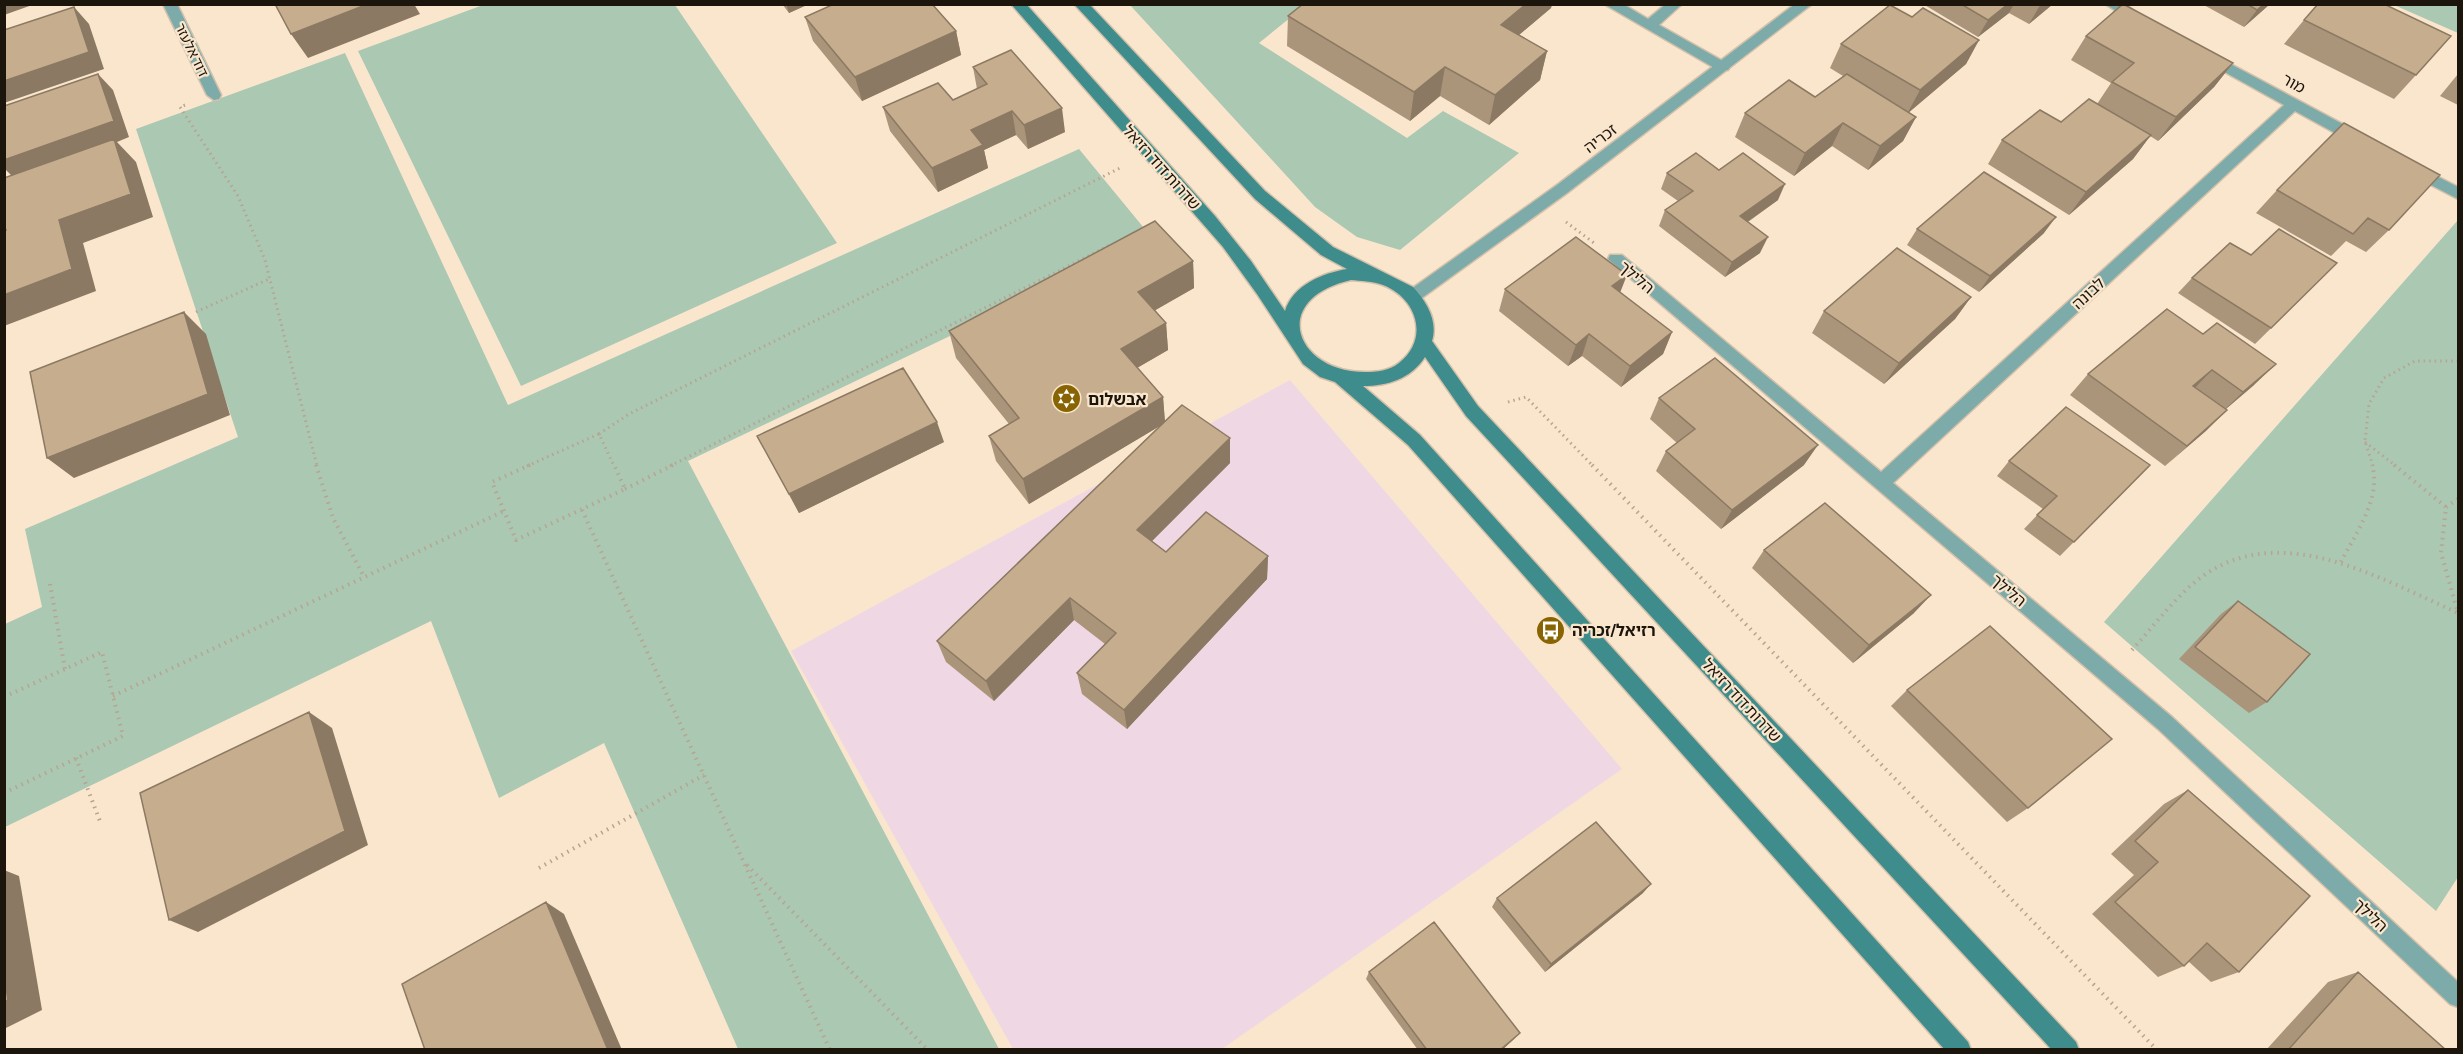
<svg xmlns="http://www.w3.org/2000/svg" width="2463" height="1054" font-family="'Asap Condensed','Noto Sans Hebrew',sans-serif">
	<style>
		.education { fill: #efd8e3 }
		.green { fill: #abc8b3 }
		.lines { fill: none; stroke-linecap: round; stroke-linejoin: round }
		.lane-casing { stroke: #d2c0aa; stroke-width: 3 }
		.street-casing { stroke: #d2c0aa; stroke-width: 3 }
		.secondary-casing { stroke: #d2c0aa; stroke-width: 3 }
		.path-far1 { stroke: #b5a591; stroke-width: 3; stroke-dasharray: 1.5 4; stroke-linecap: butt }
		.path { stroke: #b5a591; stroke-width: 4; stroke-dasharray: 1.5 5; stroke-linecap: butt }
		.lane { fill: #7cabaa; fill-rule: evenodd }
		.street { fill: #7cabaa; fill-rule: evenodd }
		.secondary { fill: #3e8c8b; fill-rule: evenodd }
		.wall { fill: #aa957a }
		.shaded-wall { fill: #8b7963 }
		.building { fill: #c6ad8e; stroke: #8b7963; stroke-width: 1.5 }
		.labels { text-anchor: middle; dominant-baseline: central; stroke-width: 4.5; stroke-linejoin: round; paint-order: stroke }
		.far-street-label { font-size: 14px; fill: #1c150c; stroke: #fae6cd }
		.street-label { font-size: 16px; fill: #1c150c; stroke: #fae6cd }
		.poi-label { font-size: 16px; font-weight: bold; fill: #1c150c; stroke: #fae6cd; text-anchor: start }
	</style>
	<rect width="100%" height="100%" fill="#fae6cd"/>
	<path class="education" d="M1290,380l332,389 -400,280h-209l-222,-398z"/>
	<path class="green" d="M483,5h192l162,238 -316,143 -163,-335z
		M1130,5h176l-47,38 148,95 36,-27 76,42 -119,97 -43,-13 -42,-30z
		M2394,5h64v28z
		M345,53l163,352 571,-256 74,90 -465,222 311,588h-261l-134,-306 -105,55 -68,-177 -426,206v-203l37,-17 -17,-78 213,-92 -102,-308z
		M2458,220v657l-22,34 -332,-289z"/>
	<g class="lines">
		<defs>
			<path id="lane" d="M1604,4h19l25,15 18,-15h16l-23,21 69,39 2,3 -2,3h-10z"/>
			<path id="street" d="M163,4h14l44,91 -2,4 -5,1 -7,-5z
				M1795,4h17l-245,189 -148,107 -6,2 -6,-2 -2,-4 2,-4 150,-107z
				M2105,4h19l22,15 -2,3h-10z
				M2208,52l157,84 2,4 -7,5 -5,-1 -60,-33 -402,372 279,234 286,265v25l-8,-3 -292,-275 -550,-470 2,-4h12l259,217 403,-367 -81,-45 -2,-3z
				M2413,164l45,23v12l-50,-26 -3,-4 3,-4z"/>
			<path id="secondary" d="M1011,4h15l189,212 36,45 34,50c8,-26 38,-38 62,-42l-26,-14 -66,-56 -181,-195h15l176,187 68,56 80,40c14,15 25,34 19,54l46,65 598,636 3,8h-27l-586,-634 -41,-59c-14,22 -38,29 -62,29l57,49 548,607 3,8h-26l-537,-605 -73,-63 -15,-5 -17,-13 -46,-70 -34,-47zM1351,280c10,1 22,1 32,5 34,13 47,54 16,78 -10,8 -22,9 -34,9 -70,0 -97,-73 -14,-92z"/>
		</defs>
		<use href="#lane" class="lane-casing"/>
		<use href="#street" class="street-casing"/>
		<use href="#secondary" class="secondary-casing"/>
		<path class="path-far1" d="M185,105l-5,2 58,89 27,64 52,206
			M1566,222l28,21
			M196,312l73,-33
			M1508,402l18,-5 67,69
			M599,434l30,-20 493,-247
			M2365,442l31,24
			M527,466l72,-32 15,32
			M670,466l442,-222
			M2373,466l-8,-25 4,-37 15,-26 31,-17h43"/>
		<path class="path" d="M316,465l17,53 31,59
			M530,465l-38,17 24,58 109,-51 -11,-24
			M1592,465l565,585
			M2394,465l52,42
			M625,489l48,-24
			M2458,499l-12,8 -5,46 17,60
			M582,510l248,540
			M2341,562c14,-28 41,-64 31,-97
			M50,584l15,85
			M2132,650c18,-20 35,-42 55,-61 82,-77 187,-13 271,24
			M113,696l391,-185
			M4,697l98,-45 21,84 -119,57
			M76,758l25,66
			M747,865l181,185
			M539,868l165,-93"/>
		<use href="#lane" class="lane"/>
		<use href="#street" class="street"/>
		<use href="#secondary" class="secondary"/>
	</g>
	<path class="wall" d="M782,4h27l-20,9z
		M1303,4h249l-1,4 -32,27 28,16 -7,29 -51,45 -49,-29 -30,25 -123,-75 1,-30z
		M1923,4h130l-24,20 -20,-11 -31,24z
		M2202,4h68l-26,23z
		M805,17l151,14 5,24 -99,46 -49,-60z
		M1912,17l67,23 -13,24 -57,48 7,5 -13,24 -35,29 -36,-24 -38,30 -59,-39 10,-24 70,-16 28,-21 -13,-8 11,-24z
		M2304,20l112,55 -22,24 -110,-55z
		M2086,36l147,27 -19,24 -56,54 -8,-5 -17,23 -64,56 -81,-51 14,-24 59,-18 36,-18 14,-21 -40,-23z
		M973,67l92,65 -37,17 -12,-14 -32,15 4,18 -50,24 -48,-61 -7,-24 70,-7 24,-11z
		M2458,74v31l-18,-9z
		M2344,123l45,107 -23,22 -20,-11 -15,15 -75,-43 21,-23z
		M1719,170l59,30 -30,22 12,31 -35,24 -66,-51 6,-16 13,-9 -17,-12 6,-16z
		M1917,229l127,4 -65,59 -72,-47z
		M2251,255l86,8 -82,81 -77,-51 14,-15z
		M1193,261l1,27 -39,22 11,13 2,27 -31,18 26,29 2,25 65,41 -78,78 14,11 102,4 -1,23 -140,150 -45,-35 -5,-21 28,-29 -31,-24 -80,81 -48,-39 -9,-21 224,-216 -132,79 -33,-43 -7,-25 20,-12 -53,-66 -7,-27z
		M1505,289l115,3 52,40 -9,22 -42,33 -39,-31 -14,10 -69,-55z
		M1971,297l-16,22 -71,65 -72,-51 12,-22z
		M2167,309l87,76 -28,24 1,1 -62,56 -95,-71 18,-21z
		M1659,398l145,67 -83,64 -65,-58 10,-20 11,-8 -27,-24z
		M757,436l187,6 -145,71z
		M2009,461l141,4 -90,91 -36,-27 19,-20 -46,-33z
		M1764,550l150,63 -61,50 -101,-95z
		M2238,601l29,101 -18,11 -70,-54 42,-45z
		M1907,690l121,118 -21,14 -116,-116z
		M2188,790l51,182 -28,10 -23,-21 -4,5 -26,11 -66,-63 42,-39 -23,-21 53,-50z
		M1643,893l-98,79 -53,-65 5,-9z
		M1369,972l145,67 -12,11h-84l-52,-71z
		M2358,972l88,78h-180l62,-68z"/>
	<path class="shaded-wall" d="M4,4h31l-31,11z
		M368,4h46l6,10 -112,44 -17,-24z
		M786,4h23l-20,9z
		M1526,4h26l-1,4 -56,47 6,-30z
		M2008,4h6l-5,9 -31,24 10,-17z
		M2042,4h11l-24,20 10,-17z
		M2264,4h6l-26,23 13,-17z
		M74,7l15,17 15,45 -100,34v-22z
		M956,31l5,24 -99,46 -7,-24z
		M1979,40l-13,24 -59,50 13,-24z
		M1547,51l-7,29 -51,45 6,-30z
		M2233,63l-19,24 -56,54 18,-24z
		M1445,67l-5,29 -30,25 4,-29z
		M98,74l15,16 16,47 -12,5 19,20 17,55 -70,26 13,48 -92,35v-31l11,-116 -11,-11v-8z
		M1062,108l3,24 -37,17 -4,-24z
		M1012,111l4,24 -32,15 4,18 -50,24 -6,-24 39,-38z
		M1916,117l-13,24 -35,29 12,-24z
		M1843,123l-11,23 -38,30 11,-23z
		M2151,135l-18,24 -64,56 17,-23z
		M1785,184l-7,16 -45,32 7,-16z
		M2056,217l-12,16 -65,59 11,-16z
		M1768,237l-8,16 -35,24 7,-15z
		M1193,261l1,27 -54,31 -2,-27z
		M1627,275l-9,23 -6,-12z
		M1971,297l-16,22 -71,65 15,-21z
		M184,312l22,22 24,81 -156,63 -27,-20z
		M1166,323l2,27 -45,26 -2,-27z
		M1672,332l-9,22 -42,33 9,-21z
		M1589,334l-7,22 -14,10 8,-21z
		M2276,364l-22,21 -33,28 22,-21z
		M2212,370l-21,22 2,-6z
		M1163,397l2,26 -136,81 -6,-25z
		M2227,410l-21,21 -41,35 22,-20z
		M937,422l7,20 -145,71 -10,-19z
		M1230,438v25l-91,91 -2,-24z
		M1818,445l-14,20 -83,64 11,-19z
		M1268,556l-1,23 -140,150 -3,-19z
		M1931,595l-17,18 -61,50 16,-18z
		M1070,598l4,22 -80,81 -8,-20z
		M309,712l23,16 36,117 -170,87 -29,-12z
		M4,870l15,6 23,134 -38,19z
		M1651,884l-8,9 -98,79 6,-8z
		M546,902l18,12 58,136h-14z
		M1520,1033l-6,6 -12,11h-2z"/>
	<path class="building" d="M275,4h93l-77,30z
		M834,4h98l24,27 -101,46 -50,-60z
		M1303,4h223l-25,21 46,26 -52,44 -50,-28 -31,25 -126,-76z
		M1961,4h47l-20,16z
		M2123,4l110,59 -57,54 -64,-35 22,-19 -48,-27z
		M2247,4h17l-7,6z
		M2318,4h66l67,32 -35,39 -112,-55z
		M1890,5l22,12 11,-9 56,32 -59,50 -79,-46z
		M74,7l15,45 -85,29v-51z
		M1011,50l51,58 -38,17 -12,-14 -41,19 12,15 -51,23 -49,-61 55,-24 15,17 34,-16 -14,-17z
		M98,74l16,47 -110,39v-54z
		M1847,74l69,43 -36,29 -37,-23 -38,30 -60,-40 44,-33 26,17z
		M2089,99l62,36 -65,57 -84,-52 38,-30 21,12z
		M2344,123l96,52 -51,55 -21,-12 -15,16 -76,-44z
		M114,139l17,55 -72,26 13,49 -68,26v-65h2l-2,-5v-47z
		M1696,153l23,17 24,-17 42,31 -45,32 28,21 -36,25 -67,-52 28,-19 -26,-18z
		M1984,172l72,45 -66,59 -73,-47z
		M1155,221l38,40 -55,31 28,31 -45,26 42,48 -140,82 -34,-43 30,-18 -70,-87z
		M2279,229l58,34 -66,65 -79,-50 38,-35 21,12z
		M1576,237l51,38 -15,11 60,46 -42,34 -41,-32 -13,11 -71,-56z
		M1897,248l74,49 -72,66 -75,-52z
		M2167,309l36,25 14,-11 59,41 -33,28 -31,-22 -19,16 34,24 -40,36 -99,-72z
		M184,312l24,82 -161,64 -17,-86z
		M1715,358l103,87 -86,65 -66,-59 29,-22 -36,-31z
		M903,368l34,54 -148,72 -32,-58z
		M1182,405l48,33 -93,92 29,22 40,-40 62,44 -144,154 -47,-37 39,-40 -46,-35 -84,83 -49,-40z
		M2066,407l84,58 -76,77 -37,-27 20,-19 -48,-35z
		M1825,503l106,92 -62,50 -105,-95z
		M2238,601l72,53 -43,48 -72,-55z
		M1990,626l122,113 -84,69 -121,-118z
		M309,712l36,119 -176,89 -29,-127z
		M2188,790l122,106 -71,76 -32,-29 -23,23 -69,-64 43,-40 -23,-21z
		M1596,822l55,62 -100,80 -54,-66z
		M546,902l62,148h-183l-23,-66z
		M1434,922l86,111 -20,17h-73l-58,-78z
		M2358,972l88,78h-158z
		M4,976l4,24 -4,2z"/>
	<defs>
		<symbol id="synagogue-disc" viewBox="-11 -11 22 22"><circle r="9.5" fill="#886502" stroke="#fae6cd"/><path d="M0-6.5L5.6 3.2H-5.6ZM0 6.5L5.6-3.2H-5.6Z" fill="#fff"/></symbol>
		<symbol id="bus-disc" viewBox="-11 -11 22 22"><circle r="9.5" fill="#886502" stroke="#fae6cd"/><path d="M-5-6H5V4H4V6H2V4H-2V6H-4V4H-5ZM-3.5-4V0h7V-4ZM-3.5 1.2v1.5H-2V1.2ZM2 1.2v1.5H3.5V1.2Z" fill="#fff"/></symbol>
	</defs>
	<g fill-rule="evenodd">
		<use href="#synagogue-disc" x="1050" y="382" width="33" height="33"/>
		<use href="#bus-disc" x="1534" y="614" width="33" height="33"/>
	</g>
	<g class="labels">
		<g class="far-street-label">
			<text transform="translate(192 50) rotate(64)">דוד אלעזר</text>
		</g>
		<g class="street-label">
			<text transform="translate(2294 83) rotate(29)">מור</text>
			<text transform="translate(1600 138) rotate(-37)">זכריה</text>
			<text transform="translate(1162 167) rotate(48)">שדרות דוד רזיאל</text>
			<text transform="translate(1637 277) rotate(40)">הלילך</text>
			<text transform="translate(2088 293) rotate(-43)">לבונה</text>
			<text transform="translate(2009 590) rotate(40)">הלילך</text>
			<text transform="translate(1742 700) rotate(47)">שדרות דוד רזיאל</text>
			<text transform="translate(2371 915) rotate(43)">הלילך</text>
		</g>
		<g class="poi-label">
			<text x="1088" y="399">אבשלום</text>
			<text x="1572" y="630">רזיאל/זכריה</text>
		</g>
	</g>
	<rect width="2463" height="1054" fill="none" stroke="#1c150c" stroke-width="12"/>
</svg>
